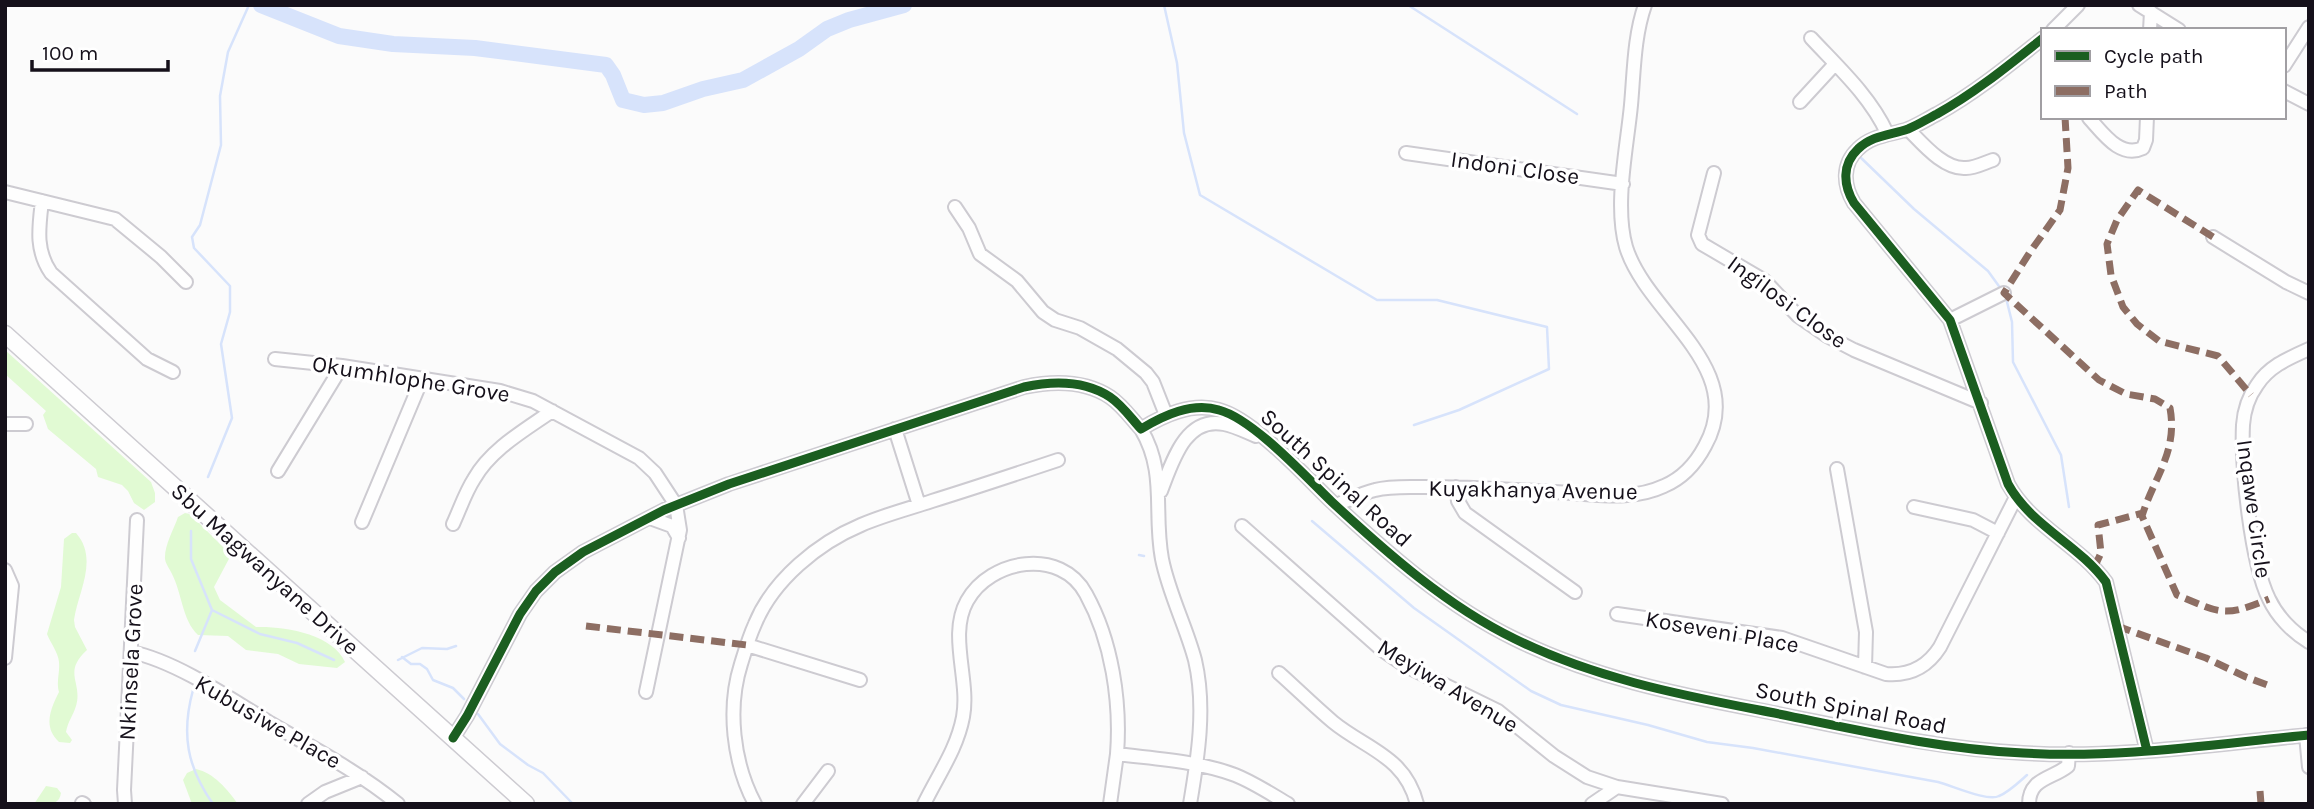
<svg xmlns="http://www.w3.org/2000/svg" width="2314" height="809" font-family="Karla,sans-serif">
	<style>
		.green { fill: #e1fad3 }
		.lines { fill: none; stroke-linecap: round; stroke-linejoin: round }
		.stream { stroke: #d7e3fb; stroke-width: 2.5 }
		.river { stroke: #d7e3fb; stroke-width: 16 }
		.minor-casing { stroke: #cdcbd1; stroke-width: 16 }
		.major-casing { stroke: #cdcbd1; stroke-width: 19 }
		.minor { stroke: #fefefe; stroke-width: 12 }
		.major { stroke: #fefefe; stroke-width: 16 }
		.quiet { stroke: #8d6e63; stroke-width: 7; stroke-dasharray: 14 7; stroke-linecap: butt }
		.cycleway-casing { stroke: #fff; stroke-width: 13 }
		.cycleway { stroke: #1b5e20; stroke-width: 9 }
		.labels { text-anchor: middle; dominant-baseline: central; stroke-width: 7; stroke-linejoin: round; paint-order: stroke }
		.street-label { font-size: 23px; fill: #15101a; stroke: #fff }
	</style>
	<rect width="100%" height="100%" fill="#fbfbfb"/>
	<path class="green" d="M5,350l146,132 4,11v9l-11,8 -10,-7 -6,-12 -6,-6 -24,-8 -2,-8 -48,-40 -5,-14 3,-4 -41,-37z
		M185,513l5,1 41,41 -17,32 6,13 36,27c28,-1 77,7 89,35l-8,6 -38,-4 -21,-10 -32,-4 -18,-14 -30,-1c-16,-15 -16,-42 -26,-61 -2,-5 -6,-9 -7,-15 -1,-13 9,-30 13,-42z
		M72,533h4c23,26 2,59 -2,87l1,7 12,23c-25,23 -4,32 -11,56 -3,10 -8,15 -10,26l6,8 -2,3 -11,-1c-16,-15 -9,-32 0,-50 -3,-11 1,-18 0,-30 -1,-10 -8,-18 -12,-28l14,-47 3,-48z
		M196,769c18,4 31,20 42,35h-46l-9,-24 4,-7z
		M46,786l11,2 4,5c-2,14 -15,11 -27,11z"/>
	<g class="lines">
		<path class="stream" d="M1164,5l13,58 7,70 16,62 177,105h60l110,27 2,42 -90,41 -45,15
			M1408,5l169,109
			M1858,155l56,54 74,62 13,18
			M2006,298l6,24 1,40 48,93 8,52
			M208,477l24,-59 -11,-74 9,-32v-26l-36,-38 -2,-11 8,-12 21,-80 -1,-49 8,-44 21,-47
			M1312,521l102,87 117,83 30,14 87,20 59,17 46,6 185,34c15,4 50,20 61,14 10,-4 20,-14 28,-21
			M191,531v28l21,51 48,24 37,9 37,17
			M1139,555l5,1
			M195,651l17,-41
			M402,657l9,7h9l7,5 6,11 20,8 11,11
			M398,660l24,-12 25,1 9,-3
			M193,690c-12,44 -6,77 20,114
			M478,714l22,30 28,21 15,8 30,31"/>
		<path class="river" d="M261,5l78,31 54,8 82,4 131,17 7,10 10,25 21,5 19,-2 40,-14 40,-9 56,-31 28,-20 22,-9 55,-15"/>
		<defs>
			<path id="minor" d="M2139,5l40,25
				M2053,30l25,-25
				M2150,30l1,-18
				M1811,38c27,29 59,58 76,95
				M2043,38c-34,27 -68,55 -106,76 -10,5 -19,11 -29,15 -17,6 -36,6 -50,20 -16,15 -15,36 -4,54l96,117 58,164c23,42 70,60 98,98l41,169
				M2284,66l25,-39
				M2284,91l25,13
				M1800,102l35,-38
				M2089,118c14,15 31,41 54,30l3,-8 1,-23
				M1908,129c14,14 36,41 58,39 9,0 18,-5 27,-8
				M1406,153l217,31
				M1714,173l-16,62 4,9 63,37 33,35 29,20 27,14 127,53
				M5,192l110,27 46,38 25,25
				M42,201c-3,26 -7,49 9,72l96,86 26,13
				M955,207l14,21 11,26 37,27 26,31 12,8 25,8 37,21 29,24 7,9 13,33
				M2213,237l73,45 23,11
				M1950,320l54,-27
				M2309,349c-20,9 -40,17 -52,36 -8,11 -13,26 -14,40 -2,41 8,138 26,174 8,17 23,33 40,43
				M275,359l67,7 158,25 33,10 106,57 16,15 21,32 4,25 -34,162
				M5,424h21
				M895,429l24,76
				M1141,429c26,44 12,82 21,130 7,35 24,67 33,101 11,47 3,97 -5,144
				M1837,469l29,163 -1,35
				M278,471l64,-105
				M1456,487l2,14 7,12 110,79
				M1161,491c11,-28 24,-75 63,-67 11,2 22,8 32,12
				M1336,505c13,-5 26,-12 39,-15 15,-4 32,-3 48,-3 49,0 98,3 148,6 32,2 63,7 93,-7 19,-8 32,-23 41,-40 44,-79 -58,-131 -79,-199 -12,-42 1,-99 5,-142 3,-33 3,-69 14,-100
				M1914,507l59,13 25,13
				M650,518l22,8 7,12
				M362,522l60,-143
				M453,524c7,-15 12,-31 21,-45 17,-30 51,-49 78,-68
				M1242,526l140,124 22,15 94,46 56,45 33,21 30,10 105,17
				M5,570l7,16 -7,72
				M1617,614l165,24 104,36c24,2 42,-8 54,-27l75,-148
				M747,645l113,35
				M131,652c45,9 100,47 139,71 43,25 89,49 128,81
				M1279,673c18,16 35,33 54,49 33,27 72,34 84,82
				M2306,735l3,32
				M453,738l14,-22 53,-102 16,-23 19,-19 28,-20 81,-42 65,-26 295,-97c28,-6 60,-7 86,10 12,8 21,21 31,32 23,-14 51,-27 78,-19 34,9 86,66 113,92 55,51 115,104 183,137 77,38 160,55 244,71 87,17 175,39 264,43 95,6 191,-9 286,-18
				M82,803l2,1
				M125,804l-1,-14 13,-270
				M308,804l17,-12 37,-15
				M755,804c-22,-41 -28,-96 -14,-140 4,-13 8,-27 14,-40 18,-44 63,-81 106,-99 23,-10 47,-16 71,-24 42,-13 84,-27 126,-41
				M803,804l25,-33
				M924,804c14,-29 33,-55 39,-87 7,-37 -15,-82 4,-116 23,-42 94,-54 119,-7 26,47 35,108 31,160
				M1110,804l7,-50c39,5 81,7 118,21 18,7 36,19 53,29
				M1592,804l25,-17
				M2029,804c0,-26 23,-25 39,-38l1,-13"/>
			<path id="major" d="M5,334l521,470"/>
		</defs>
		<use href="#minor" class="minor-casing"/>
		<use href="#major" class="major-casing"/>
		<use href="#minor" class="minor"/>
		<use href="#major" class="major"/>
		<path class="quiet" d="M2065,117l3,51 -8,42 -30,42 -26,41 95,87 27,14 29,5 15,9c8,44 -16,69 -28,108l35,79c44,18 46,23 92,4
			M2213,237l-75,-47 -21,30 -10,24 4,31 12,32 14,17 22,17 59,15 33,39
			M2094,568l7,-15 -3,-28 45,-12
			M586,626l161,19
			M2117,626l89,32 40,19 24,9
			M2260,791l1,13"/>
		<defs>
			<path id="cycleway" d="M2043,38c-34,27 -68,55 -106,76 -10,5 -19,11 -29,15 -17,6 -36,6 -50,20 -16,15 -15,36 -4,54l96,117 58,164c23,42 70,60 98,98l41,169
				M453,738l14,-22 53,-102 16,-23 19,-19 28,-20 81,-42 65,-26 295,-97c28,-6 60,-7 86,10 12,8 21,21 31,32 23,-14 51,-27 78,-19 34,9 86,66 113,92 55,51 115,104 183,137 77,38 160,55 244,71 87,17 175,39 264,43 95,6 191,-9 286,-18"/>
		</defs>
		<use href="#cycleway" class="cycleway-casing"/>
		<use href="#cycleway" class="cycleway"/>
	</g>
	<g class="labels">
		<g class="street-label">
			<text transform="translate(1515 168) rotate(8)">Indoni Close</text>
			<text transform="translate(1787 302) rotate(36)">Ingilosi Close</text>
			<text transform="translate(411 379) rotate(9)">Okumhlophe Grove</text>
			<text transform="translate(1336 478) rotate(42)">South Spinal Road</text>
			<text transform="translate(1533 490) rotate(1)">Kuyakhanya Avenue</text>
			<text transform="translate(2254 509) rotate(82)">Inqawe Circle</text>
			<text transform="translate(265 569) rotate(42)">Sbu Magwanyane Drive</text>
			<text transform="translate(1722 632) rotate(10)">Koseveni Place</text>
			<text transform="translate(131 662) rotate(-87)">Nkinsela Grove</text>
			<text transform="translate(1448 686) rotate(31)">Meyiwa Avenue</text>
			<text transform="translate(1851 708) rotate(11)">South Spinal Road</text>
			<text transform="translate(268 722) rotate(30)">Kubusiwe Place</text>
		</g>
	</g>
	<rect width="2314" height="809" fill="none" stroke="#15101a" stroke-width="14"/>
	<rect x="2041" y="28" width="245" height="91" fill="#ffffff" stroke="#a19fa3" stroke-width="2"/>
	<rect x="2055" y="51" width="35" height="10" fill="#1b5e20" stroke="#a19fa3" stroke-width="2"/>
	<text x="2104" y="63" font-size="21" fill="#15101a">Cycle path</text>
	<rect x="2055" y="86" width="35" height="10" fill="#8d6e63" stroke="#a19fa3" stroke-width="2"/>
	<text x="2104" y="98" font-size="21" fill="#15101a">Path</text>
	<path d="M32 60v10h136v-10" fill="none" stroke="#15101a" stroke-width="3.5"/>
	<text x="42" y="60" font-size="21" fill="#15101a" stroke="#ffffff" stroke-width="5" paint-order="stroke">100 m</text>
</svg>
